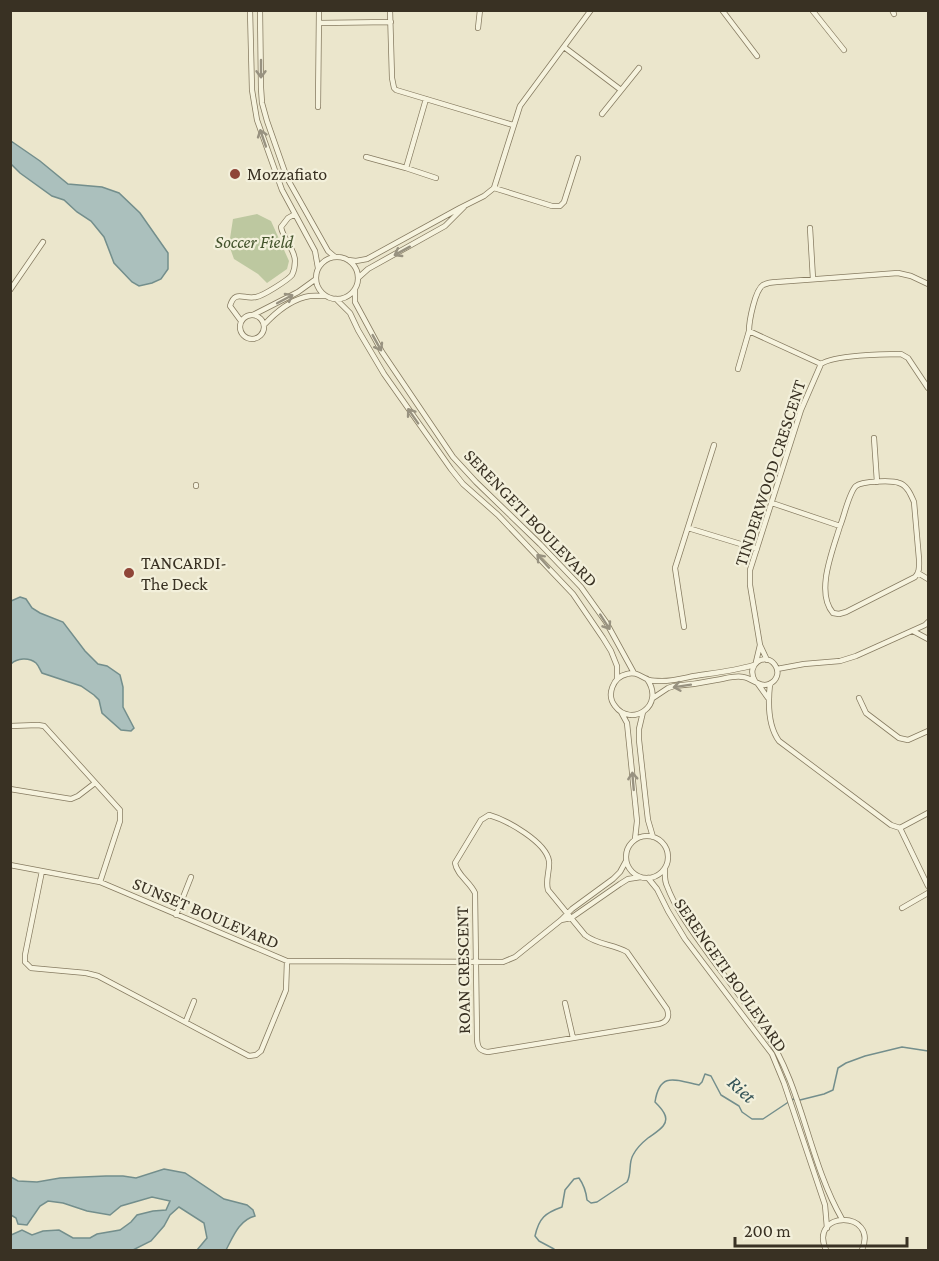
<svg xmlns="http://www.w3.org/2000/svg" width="939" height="1261" font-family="'Crimson Pro',serif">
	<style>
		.green { fill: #bdc8a0 }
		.water { fill: #abc0bd; stroke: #738e8c; stroke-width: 1.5 }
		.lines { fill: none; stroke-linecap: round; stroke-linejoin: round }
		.stream { stroke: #738e8c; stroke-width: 1.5 }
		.street-casing { stroke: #867b61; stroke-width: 6 }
		.street { stroke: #f6f3de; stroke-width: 4.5 }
		.oneway { stroke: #989280 }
		.poi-dot { fill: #8f4538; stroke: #f3f0db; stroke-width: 2 }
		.labels { text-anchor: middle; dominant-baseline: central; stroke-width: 4.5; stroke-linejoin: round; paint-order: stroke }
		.poi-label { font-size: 18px; fill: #393123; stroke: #f3f0db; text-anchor: start }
		.park-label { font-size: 18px; font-style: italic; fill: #43532c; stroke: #f3f0db }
		.street-label { font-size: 18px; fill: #393123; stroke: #f3f0db }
		.water-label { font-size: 20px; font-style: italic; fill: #345357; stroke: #f3f0db }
	</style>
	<rect width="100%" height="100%" fill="#ebe6cc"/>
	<path class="green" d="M257,214l14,7 18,40 -2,8 -20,14 -9,-9 -24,-15 -5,-14 4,-26z"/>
	<path class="water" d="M11,141l29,20 28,23 34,3 17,6 21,20 28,40v16l-7,10 -9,4 -13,3 -7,-4 -18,-19 -10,-26 -13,-16 -14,-9 -13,-12 -12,-4 -32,-23 -9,-9z
		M20,597l6,2 6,9 8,5 23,9 22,29 13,13 9,2 13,9 3,12v20l11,21 -3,3 -10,-1 -19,-17 -3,-13 -5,-5 -13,-9 -39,-13c-2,-3 -3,-7 -6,-10 -7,-6 -19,-5 -25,1v-63z
		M164,1169l21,4 39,26 23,6 6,5 2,6c-16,4 -22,21 -29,34h-29l10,-12 -3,-15 -25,-16 -9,8 -6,11 -13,15 -18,9h-122v-15l11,-5 10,5 11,-4 16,-1 14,8h17l7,-4 23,-4 11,-8 6,-7 16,-4 13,-1 4,-9 -18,-4 -31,9 -11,9 -23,-4 -24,-8 -15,-2 -8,5 -13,19 -9,-1 -2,-6 -5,-3v-38l7,4 19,1 23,-4 46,-2h17l13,2z"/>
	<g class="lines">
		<path class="stream" d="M800,1100l24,-6 9,-4 5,-22 8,-5 19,-7 37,-9 26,4
			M554,1250v-1l-15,-8 -4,-5c4,-18 10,-23 27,-29l3,-17 9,-11 5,-1c5,7 7,13 8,22l4,3 6,-1 30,-20c5,-8 1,-18 6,-27 3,-6 10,-13 15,-17 8,-6 23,-13 16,-25 -2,-4 -6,-8 -9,-11 5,-32 22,-21 44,-17l3,-3 3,-8 6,2 10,19 18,11 3,6 10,7h11l30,-20 2,1"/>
		<defs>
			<path id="street" d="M250,10l2,80 5,30 25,70 33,61 3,17
				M260,10l1,78 1,15 5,18 20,57 41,73 7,6
				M390,10l2,68 2,10 2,2 117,35
				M722,10l35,46
				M812,10l32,40
				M892,10l2,4
				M319,23l72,-1
				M478,28l2,-18
				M564,47l57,43
				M318,107l1,-97
				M602,114l37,-46
				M366,157l40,11 30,10
				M406,168l20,-69
				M494,188l58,18h8l4,-4 14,-44
				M810,228l3,51
				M316 278a21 21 0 1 1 42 0a21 21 0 1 1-42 0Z
				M348,260l8,1 11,-2 93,-51 24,-12 10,-8 26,-82 71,-96
				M358,278l10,-9 77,-43 19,-19
				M355,289v13l27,50 71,105 23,25 64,62 41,43 25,35 28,51
				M10,290l33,-48
				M336,299l14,14 8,17 26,44 67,95 12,15 35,31 75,79 30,44 8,13 6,15v13
				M240 327a12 12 0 1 1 24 0a12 12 0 1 1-24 0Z
				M253,315l45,-23 18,-13
				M241,321l-11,-15c5,-17 14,-6 26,-9 7,-1 32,-17 36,-22 2,-4 3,-9 3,-14 0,-12 -12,-22 -14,-34l7,-9 7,-4
				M264,325c11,-12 26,-24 41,-28 7,-2 14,-1 20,-1
				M821,364l-72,-33c0,-10 6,-41 14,-46 4,-2 9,-3 14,-3l121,-9 13,3 17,8
				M738,369l11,-38
				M874,438l3,44
				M196,486v-1
				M772,503l68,23c-7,24 -25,66 -7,87l6,1 7,-2 69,-35c5,-5 4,-11 4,-18l-5,-57c-3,-7 -7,-17 -15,-19 -7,-3 -37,-2 -43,3 -7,6 -12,31 -16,40
				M688,528l69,21
				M918,573l10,6
				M684,627l-9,-59 39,-123
				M913,631l15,8
				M767,660l-7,-15 -10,-60v-15l51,-160 20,-46c13,-9 63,-10 80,-10l7,4 20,30
				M756,662l4,-17
				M777,669l27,-5 36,-3 16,-5 69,-31 3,-3
				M647,679c19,27 -16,49 -32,27 -9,-11 -2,-29 12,-32 9,-3 14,3 22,6 4,1 9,1 13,1 11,0 22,-3 32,-5 20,-3 40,-5 60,-11
				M758,684l10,14
				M770,684c-2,18 -2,42 9,57l112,84 9,3 28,-15
				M653,698l15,-10 6,-2c14,-1 28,-3 42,-6 8,-1 19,-5 27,-3 9,1 17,11 26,7 8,-3 11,-12 6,-19 -10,-14 -30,0 -20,16
				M859,698l7,15 33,25 9,2 20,-9
				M621,712l6,11 10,98 -2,18
				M643,712l-4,17v11l7,63 2,17 5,17
				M10,726l28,-1 6,1 76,84v11l-20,61
				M10,789l61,10 7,-3 17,-13
				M489,815c18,5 57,27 60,46 1,10 -4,19 -1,29l37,45c12,10 29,9 42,17l40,57c3,8 0,13 -8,15l-171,28c-10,-1 -11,-7 -11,-15l-2,-144c-5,-11 -18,-18 -20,-30l26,-43z
				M900,828l28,58
				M626 857a21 21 0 1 1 42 0a21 21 0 1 1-42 0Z
				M10,865l90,17 187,79 216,1 12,-5 46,-37 11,-11 41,-30 7,-7 6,-11
				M665,868c0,6 -1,12 2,18 9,24 25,45 40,66 19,26 39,51 57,78 39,57 44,130 78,189
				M42,871l-17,84v7l6,6 55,5 12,3 151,80 7,-1 5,-4 23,-56 2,-5 1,-29
				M648,878l9,11 11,22 17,28 87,115 12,29 41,122 2,23
				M902,908l26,-15
				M176,915l15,-38
				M561,920l10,-2 49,-34 8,-5 13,-2
				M565,1003l8,35
				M186,1021l8,-20
				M826,1250c-18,-40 53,-40 36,0"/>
		</defs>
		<use href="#street" class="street-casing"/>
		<use href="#street" class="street"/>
	</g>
	<defs><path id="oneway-shaft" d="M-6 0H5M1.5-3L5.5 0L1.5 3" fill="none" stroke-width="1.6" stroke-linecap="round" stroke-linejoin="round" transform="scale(1.5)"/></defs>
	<g class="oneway">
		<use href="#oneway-shaft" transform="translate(261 69) rotate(90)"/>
		<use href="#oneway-shaft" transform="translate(263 138) rotate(-109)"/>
		<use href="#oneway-shaft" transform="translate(402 251) rotate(151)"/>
		<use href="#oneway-shaft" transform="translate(285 299) rotate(-28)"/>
		<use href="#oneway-shaft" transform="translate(377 343) rotate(61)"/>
		<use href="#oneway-shaft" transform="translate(413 416) rotate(-125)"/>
		<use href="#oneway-shaft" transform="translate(543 561) rotate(-132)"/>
		<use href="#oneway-shaft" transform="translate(605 622) rotate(57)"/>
		<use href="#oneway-shaft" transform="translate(682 686) rotate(171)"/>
		<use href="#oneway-shaft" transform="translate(633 781) rotate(-95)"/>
	</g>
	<g class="poi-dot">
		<circle cx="235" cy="174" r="6"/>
		<circle cx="129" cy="573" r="6"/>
	</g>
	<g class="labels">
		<g class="poi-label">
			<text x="247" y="174">Mozzafiato</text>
			<text x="141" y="563">TANCARDI-<tspan x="141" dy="21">The Deck</tspan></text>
		</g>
		<g class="park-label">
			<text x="254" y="242">Soccer Field</text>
		</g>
		<g class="street-label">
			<text transform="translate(770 473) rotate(-72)">TINDERWOOD CRESCENT</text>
			<text transform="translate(531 518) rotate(46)">SERENGETI BOULEVARD</text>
			<text transform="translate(206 913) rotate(23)">SUNSET BOULEVARD</text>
			<text transform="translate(463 970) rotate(-91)">ROAN CRESCENT</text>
			<text transform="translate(731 975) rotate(55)">SERENGETI BOULEVARD</text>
		</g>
		<g class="water-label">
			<text transform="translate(742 1089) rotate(42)">Riet</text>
		</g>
	</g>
	<rect width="939" height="1261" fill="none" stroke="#393123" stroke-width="24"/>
	<path d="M735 1237v9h172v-9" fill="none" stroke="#393123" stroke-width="3"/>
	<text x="744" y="1237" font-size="18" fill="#393123" stroke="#f3f0db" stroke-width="4.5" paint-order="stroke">200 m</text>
</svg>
